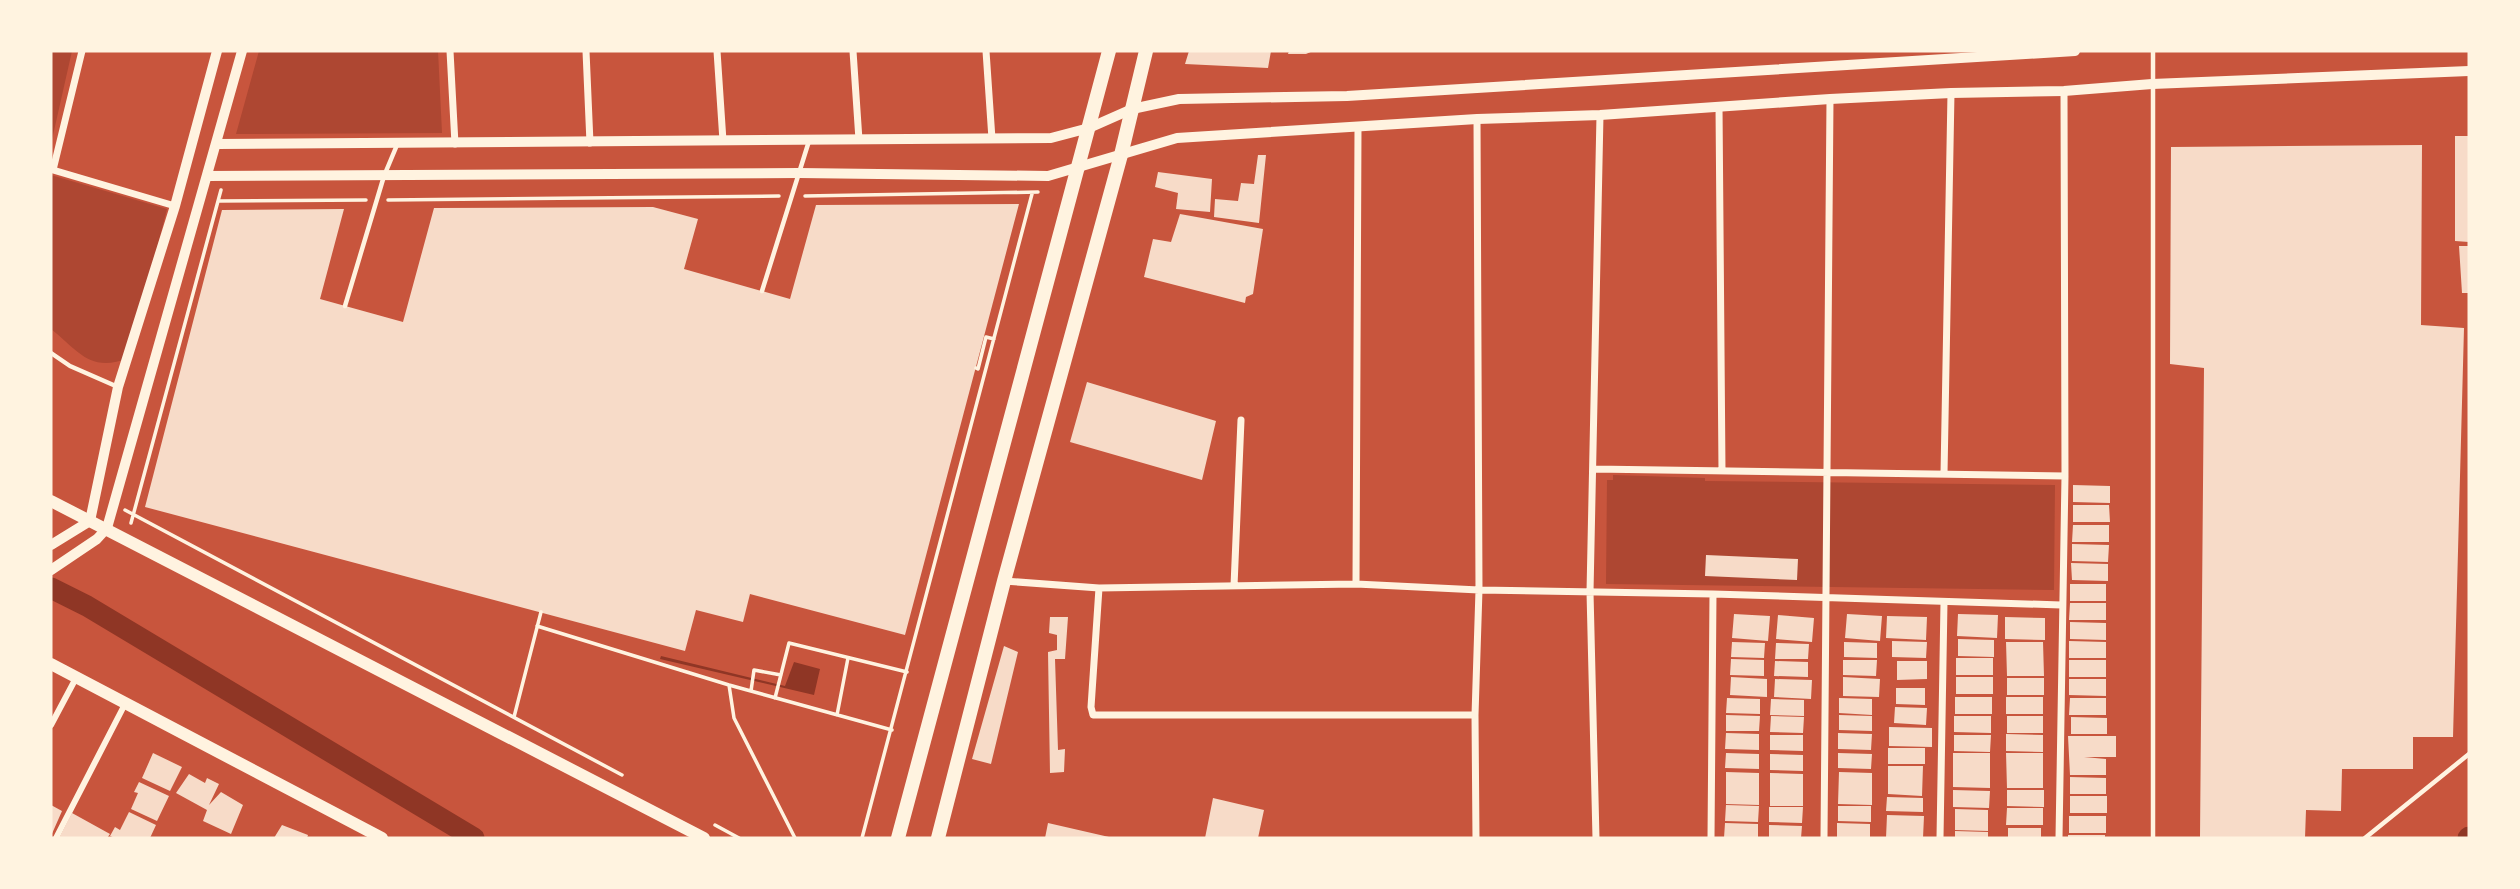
<svg xmlns="http://www.w3.org/2000/svg" width="2520" height="889" font-family="Manrope,sans-serif">
	<style>
		.green { fill: #ae4732 }
		.water { fill: #8f3625 }
		.lines { fill: none; stroke-linecap: round; stroke-linejoin: round }
		.canal { stroke: #8f3625; stroke-width: 21 }
		.building { fill: #f7dbc8 }
		.path { stroke: #fff3e0; stroke-width: 3.5 }
		.service { stroke: #fff3e0; stroke-width: 4.5 }
		.pedestrian { stroke: #fff3e0; stroke-width: 6 }
		.minor { stroke: #fff3e0; stroke-width: 7 }
		.tertiary { stroke: #fff3e0; stroke-width: 10 }
		.secondary { stroke: #fff3e0; stroke-width: 12 }
		.primary { stroke: #fff3e0; stroke-width: 14 }
	</style>
	<rect width="100%" height="100%" fill="#c8553d"/>
	<path class="green" d="M51,51h21l-21,93z
		M259,51h179l4,82 -206,1z
		M51,175l116,34 -38,149c-40,15 -50,-7 -78,-29z
		M1613,475l92,3v3l350,4 -1,105 -448,-6 1,-104h6z"/>
	<path class="water" d="M661,656l124,30 9,-24 26,7 -6,26 -154,-36z"/>
	<g class="lines">
		<path class="canal" d="M51,588l36,18 387,232
			M2468,838l1,-1"/>
	</g>
	<path class="building" d="M1189,51h82l-3,17 -83,-4z
		M1289,51h24l-7,3h-18z
		M2455,136h14v106l-14,-1z
		M2422,145l-1,180 43,3 -11,409h-40v32h-71l-1,42 -35,-1 -1,28h-105l4,-470 -34,-4 1,-217z
		M1258,155h8l-7,68 -45,-6 1,-18 23,2 3,-18 13,1z
		M1158,172l54,7 -2,33 -34,-3 2,-16 -23,-6z
		M1019,204l-114,431 -155,-41 -7,28 -47,-12 -11,41 -540,-144 77,-297 122,-1 -24,90 83,23 31,-114 219,-1 45,12 -14,50 106,30 26,-94z
		M1180,214l83,15 -10,65 -7,3 -1,6 -101,-26 9,-38 18,3z
		M2459,246h10v47h-7z
		M1087,382l129,39 -14,59 -132,-38z
		M2073,485l37,1v17l-37,-1z
		M2073,505h36l1,17h-37z
		M2073,525h36v17h-37z
		M2072,544l37,1 -1,17 -36,-1z
		M1706,555l92,4 -1,21 -92,-4z
		M2071,563l37,1v17l-36,-1z
		M2070,584h36v17h-36z
		M2070,603h36v17h-37z
		M1734,614l36,2 -2,25 -36,-3z
		M1847,614l35,2 -2,25 -35,-3z
		M1958,614l40,1 -1,23 -40,-2z
		M1778,615l36,3 -2,24 -36,-3z
		M1887,616l40,1 -1,23 -40,-2z
		M1050,617h18l-3,42h-10l3,91 7,-1 -1,23 -14,1 -2,-121 9,-2v-15l-8,-2z
		M2005,617l40,1v22l-40,-1z
		M2070,622l36,1v17l-36,-1z
		M1958,639l36,1v17l-36,-1z
		M1892,641l35,1 -1,16 -34,-1z
		M2069,641l37,1v16h-37z
		M1732,642l33,1 -1,15 -33,-1z
		M1844,642l33,1v15l-33,-1z
		M2006,642h37l1,34h-37z
		M1776,643l33,1 -1,15h-33z
		M1004,646l14,6 -27,112 -19,-5z
		M1956,658h37v17h-37z
		M1731,659l33,1v16l-34,-1z
		M1843,660h34l-1,16 -33,-1z
		M2069,660h37v17h-37z
		M1775,661l33,1v15l-34,-1z
		M1897,661h30v18l-30,1z
		M1731,677l36,2v18l-37,-2z
		M1843,677l37,2 -1,18 -36,-1z
		M1956,677h37v17h-37z
		M2007,678h37v17h-37z
		M1775,679l37,1 -1,19 -37,-2z
		M2069,679h37v17l-37,-1z
		M1896,688h29v17l-29,-1z
		M1955,697h37v17h-37z
		M2006,697h37v17h-37z
		M1727,698l33,1v15l-34,-1z
		M1839,698l33,1v16l-33,-2z
		M2070,698h36v17h-37z
		M1771,699l33,1v16l-34,-1z
		M1895,707l32,1 -1,17 -32,-2z
		M1726,715l34,1 -1,15h-33z
		M1839,715l33,1v15l-33,-1z
		M1771,716l33,1 -1,16 -33,-1z
		M1954,716h37v17l-37,-1z
		M2007,716h36v17h-36z
		M2071,717l36,1v16h-36z
		M1889,727l43,1v19l-43,-1z
		M1726,733l33,1v16l-34,-1z
		M1838,733l34,1 -1,16 -33,-1z
		M2006,734l37,1v17l-37,-1z
		M1770,735h33v16l-33,-1z
		M1954,735h37l-1,17 -36,-1z
		M2068,736h48v21h-32l22,2v16h-36z
		M1888,748h37v16h-37z
		M153,753l29,14 -12,24 -28,-13z
		M1726,753l33,1v15l-34,-1z
		M1838,753l34,1 -1,15 -33,-1z
		M1953,753h37v35l-37,-1z
		M2006,753h37v35h-36z
		M1770,754l33,1v16l-33,-1z
		M1888,766h35l-1,30 -34,-2z
		M1726,772l33,1v32l-33,-1z
		M1839,772l33,1v32l-34,-1z
		M1770,773l33,1v32h-33z
		M189,774l16,9 2,-5 12,6 -10,21 12,-13 22,13 -12,29 -28,-13 4,-11 -31,-17z
		M2070,777l36,1v16h-36z
		M139,782l30,14 -12,25 -26,-12 7,-16 -4,-1z
		M1953,790l37,1 -1,17 -36,-1z
		M2007,790h37v17l-37,-1z
		M2070,796h37v17h-37z
		M1887,797l36,1v14l-37,-1z
		M1213,798l51,12 -6,28h-53z
		M51,805l11,6 -11,25z
		M1726,805l33,1 -1,16 -33,-1z
		M1838,806h33v16l-33,-1z
		M1769,807h34l-1,16 -33,-1z
		M2007,808h36v17h-37z
		M1955,809l33,1v21l-33,-1z
		M129,812l27,13 -6,13h-35l-5,-2 5,-9 5,3z
		M72,813l38,21 -3,4h-48z
		M1887,815l37,1 -1,22h-37z
		M2069,816h37v17h-37z
		M1048,823l61,14v1h-64z
		M1725,823l33,1v14h-34z
		M1837,823l33,1v14h-33z
		M282,825l26,10 -1,3h-33z
		M1769,825l33,1 -1,12h-32z
		M2008,828h33v10h-33z
		M1955,831l33,1v6h-33z
		M2068,835h37v3h-37z"/>
	<g class="lines">
		<path class="path" d="M805,196l233,-4
			M388,200l391,-4
			M218,201l148,-1
			M976,368l2,1 8,-32 8,2
			M125,510l497,265
			M131,523l90,-333
			M537,626l192,59 163,45
			M729,685l5,33 61,120
			M751,691l3,-21 27,5
			M775,698l14,-55 118,29
			M837,715l11,-57
			M514,717l27,-105
			M715,825l24,13
			M862,838l170,-644"/>
		<path class="service" d="M2153,51v787
			M762,291l47,-150
			M345,306l39,-130 13,-31
			M51,353l19,13 48,21
			M2365,838l104,-84"/>
		<path class="pedestrian" d="M51,725l25,-47
			M56,838l69,-134"/>
		<path class="minor" d="M82,51l-29,119 122,36
			M450,51l5,93
			M586,51l4,92
			M717,51l6,90
			M853,51l6,89
			M986,51l6,88
			M1719,106l3,365
			M1594,469l471,7
			M1944,474l7,-381
			M1004,581l95,7 257,-4 123,6 234,4 348,11
			M1356,584l2,-456
			M1234,586l7,-166
			M1099,588l-8,119 2,8h382
			M1476,838l-1,-123 4,-125 -2,-471
			M1596,838l-6,-246 10,-477
			M1711,838l2,-244
			M1824,838l6,-739
			M1940,838l4,-236
			M2059,838l6,-362 -1,-385"/>
		<path class="tertiary" d="M217,144l834,-6 38,-10 43,-19 47,-10 168,-3 728,-45
			M207,176l592,-3 249,3 129,-38 300,-19 123,-4 230,-16 121,-6 113,-2 88,-7 317,-13
			M51,545l39,-24 28,-134 57,-181 42,-155
			M51,570l46,-31 10,-11 135,-477"/>
		<path class="secondary" d="M51,501l653,337
			M51,664l331,174"/>
		<path class="primary" d="M898,838l211,-787
			M938,838l66,-257 117,-426 25,-104"/>
	</g>
	<rect width="2520" height="889" fill="none" stroke="#fff3e0" stroke-width="105"/>
</svg>
